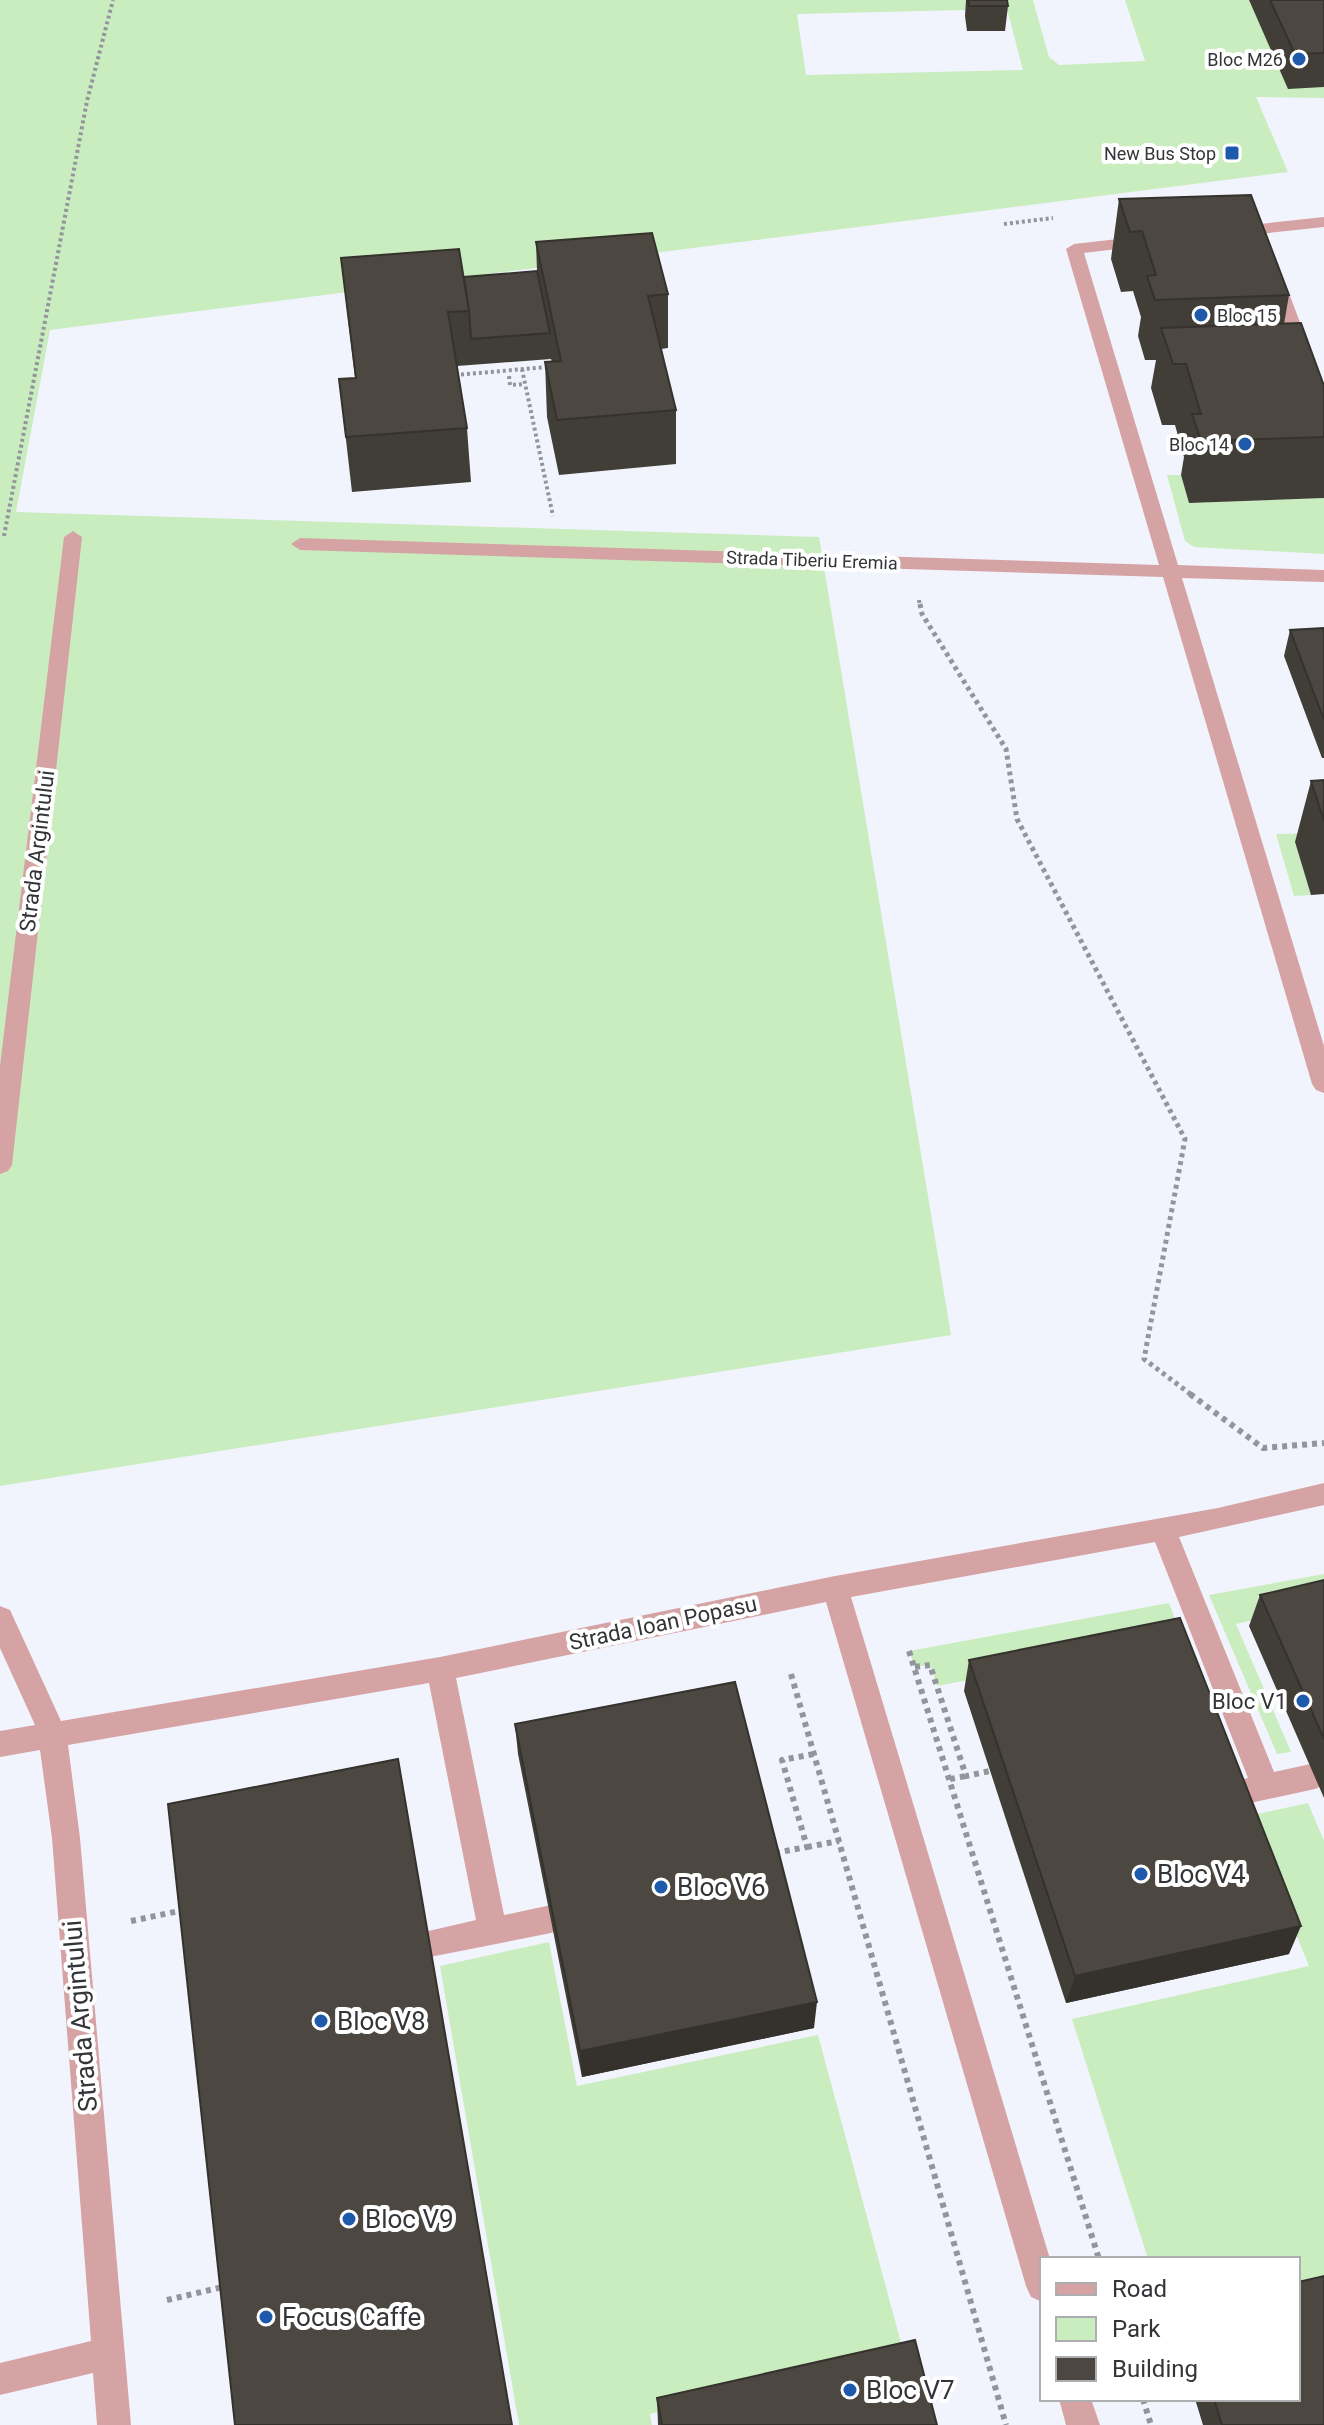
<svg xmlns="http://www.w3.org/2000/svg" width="1324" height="2425" font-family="Roboto,sans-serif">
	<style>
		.green { fill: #c9edbf; fill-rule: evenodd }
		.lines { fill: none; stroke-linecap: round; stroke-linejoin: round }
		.path-far2 { stroke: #94959c; stroke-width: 4; stroke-dasharray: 3 3; stroke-linecap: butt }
		.path-far1 { stroke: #94959c; stroke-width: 5; stroke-dasharray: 4 4; stroke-linecap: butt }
		.path { stroke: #94959c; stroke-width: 6; stroke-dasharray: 5 5; stroke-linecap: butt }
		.minor { fill: #d6a3a5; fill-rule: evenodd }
		.wall { fill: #413e38 }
		.shaded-wall { fill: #35322e }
		.building { fill: #4c4841; stroke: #35322e; stroke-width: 2 }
		.poi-dot { fill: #1e5aac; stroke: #fff; stroke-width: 3 }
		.labels { text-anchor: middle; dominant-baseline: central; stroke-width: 8; stroke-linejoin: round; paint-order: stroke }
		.far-poi-label { font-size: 18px; fill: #343539; stroke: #fff; text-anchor: end }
		.far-street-label { font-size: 18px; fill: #343539; stroke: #fff }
		.street-label { font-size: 22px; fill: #343539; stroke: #fff }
		.poi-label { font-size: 22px; fill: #343539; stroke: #fff; text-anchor: end }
		.near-poi-label { font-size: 26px; fill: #343539; stroke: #fff; text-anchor: start }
		.near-street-label { font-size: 26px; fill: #343539; stroke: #fff }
	</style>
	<rect width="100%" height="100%" fill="#f2f4fd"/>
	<path class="green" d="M0,0h1033l16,57 10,8 86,-4 -20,-61h124l39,88 36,-1v11l-68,-1 32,75 -1238,158 -34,182 803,25 132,798 -951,151zM1007,9l16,61 -217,5 -9,-61z
		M1167,475h14l8,28 135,-5v56l-130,-7 -9,-6z
		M1324,833l-29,10 16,52 -17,1 -18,-62z
		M1324,1574v30l-88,20 55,128 -14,2 -68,-159z
		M1169,1603l61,159 -58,-120 -235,44 -7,-21 -15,2 -6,-16z
		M1308,1803l16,38v434l-26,6v-22h-150l-76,-240 237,-53 -61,-150z
		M549,1942l28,144 241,-51 86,319 -254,60 2,11h-133l-79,-459z"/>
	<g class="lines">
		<path class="path-far2" d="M1004,224l49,-6
			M522,369l31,147
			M455,375l93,-8
			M509,376l1,9 15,-1
			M4,536l83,-435 26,-101
			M919,600l1,6"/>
		<path class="path-far1" d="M920,604l2,10 84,135 11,70 168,320 -41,220 49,37"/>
		<path class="path" d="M1190,1394l73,54 61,-5
			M909,1651l190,608
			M915,1667l15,-2 36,111 24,-5
			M791,1674l215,751
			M950,1779l16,-3
			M807,1847l32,-6
			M775,1853l32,-6 -25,-87 32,-6
			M131,1921l53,-11
			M167,2300l60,-14
			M1143,2399l8,26"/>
		<path class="minor" d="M1324,217v10l-92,10 -8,-5 8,-5z
			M1144,236l6,1 2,4 -2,4 -66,8 94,312 146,5v12l-142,-4 142,468v47l-8,-3 -4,-6 -149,-507 -863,-27 -9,-6 9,-6 859,27 -93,-316 8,-5z
			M1276,275l8,5 40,106v29l-9,-5 -47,-130z
			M73,531l9,6 -70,628 -4,6 -8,3v-108l64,-529z
			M1324,1483v22l-145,32 95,235 41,-9 9,4v18l-9,4 -88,19 -10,-4 -4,-9 4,-9 31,-8 -93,-236 -304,55 199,662h-8v43l-11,-5 -5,-11 -200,-684 -370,76 48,237 47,-10 10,4 5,10 -5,10 -10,4 -121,24 -10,-4 -5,-10 5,-10 56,-13 -47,-237 -361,62 12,93 51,587h-34l-4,-52 -93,22v-32l91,-22 -39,-503 -12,-88 -40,7v-26l35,-6 -35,-77v-42l10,4 51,111 379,-64 395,-81 383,-68z
			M1059,2399h32l9,26h-34z"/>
	</g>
	<path class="wall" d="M966,0h41l1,6 -3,25h-38l-2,-15z
		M1249,0h75v87l-36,2z
		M1119,199l170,96 -5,29 40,62v112l-135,5 -8,-28 3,-18 -9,-32h-13l-11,-37 5,-28h-11l-7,-24 3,-19 -8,-26 -12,1 -10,-33z
		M536,242l132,52v54l-7,1 15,61v54l-117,11 -12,-58 -2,-55h7l-1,-3 -94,7 10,62 4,54 -119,10 -13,-113 16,-1 -14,-120 123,19 73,-6z
		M1324,628v130h-2l-38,-102 6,-26z
		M1324,780v114l-13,1 -16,-53 16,-61z
		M1324,1580v218l-75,-172 11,-31z
		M969,1660l320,294 -223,49 -102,-312z
		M515,1724l299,304 -232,49 -64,-323z
		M657,2398l280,27h-279z
		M1195,2399h103l26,26h-121z"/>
	<path class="shaded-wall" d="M1301,1926l-12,28 -223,49 9,-27z
		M817,2002l-3,26 -232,49 -2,-26z"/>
	<path class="building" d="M968,0h39l1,6h-39z
		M1270,0h54v53l-29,1z
		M1251,195l38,100 -134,5 -8,-24 9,-1 -14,-44 -12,1 -11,-33z
		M652,233l16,61 -20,2 28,114 -119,10 -12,-58 16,-1 -25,-119z
		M459,249l10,62 -21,1 19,116 -121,9 -7,-58 17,-1 -15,-120z
		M537,271l13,62 -79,6 -2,-28 -5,-34z
		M1301,323l23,63v51l-123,4 -9,-27h9l-15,-50h-13l-12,-36z
		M1324,628v92l-34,-90z
		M1324,780v41l-13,-40z
		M1324,1580v159l-64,-144z
		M1180,1618l121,308 -226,50 -106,-316z
		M735,1682l82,320 -237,49 -65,-327z
		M398,1759l114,666h-277l-67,-621z
		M1324,2276v149h-102l-8,-26h84v-117z
		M915,2340l22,85h-275l-5,-27z"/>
	<g class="poi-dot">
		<circle cx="1299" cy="59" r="8"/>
		<rect x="1224" y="145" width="16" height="16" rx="4"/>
		<circle cx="1201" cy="315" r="8"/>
		<circle cx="1245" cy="444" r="8"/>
		<circle cx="1303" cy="1701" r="8"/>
		<circle cx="1141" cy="1874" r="8"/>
		<circle cx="661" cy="1887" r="8"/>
		<circle cx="321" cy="2021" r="8"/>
		<circle cx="349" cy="2219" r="8"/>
		<circle cx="266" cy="2317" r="8"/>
		<circle cx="850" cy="2390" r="8"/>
	</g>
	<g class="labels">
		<g class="far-poi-label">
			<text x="1283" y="59">Bloc M26</text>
			<text x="1216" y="153">New Bus Stop</text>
			<text x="1217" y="315" text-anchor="start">Bloc 15</text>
			<text x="1229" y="444">Bloc 14</text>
		</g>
		<g class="far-street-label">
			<text transform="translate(812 560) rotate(2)">Strada Tiberiu Eremia</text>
		</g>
		<g class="street-label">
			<text transform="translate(37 851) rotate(-83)">Strada Argintului</text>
			<text transform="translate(663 1623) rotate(-12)">Strada Ioan Popasu</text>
		</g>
		<g class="poi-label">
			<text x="1287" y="1701">Bloc V1</text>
		</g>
		<g class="near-poi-label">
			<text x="1157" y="1874">Bloc V4</text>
			<text x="677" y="1887">Bloc V6</text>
			<text x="337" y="2021">Bloc V8</text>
			<text x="365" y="2219">Bloc V9</text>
			<text x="282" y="2317">Focus Caffe</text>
			<text x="866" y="2390">Bloc V7</text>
		</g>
		<g class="near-street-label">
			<text transform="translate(80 2016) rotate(-95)">Strada Argintului</text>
		</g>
	</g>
	<rect x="1040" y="2257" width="260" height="144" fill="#ffffff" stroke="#aeaeb0" stroke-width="2"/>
	<rect x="1056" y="2283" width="40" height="12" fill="#d6a3a5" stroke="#aeaeb0" stroke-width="2"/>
	<text x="1112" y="2297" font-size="24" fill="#343539">Road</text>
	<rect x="1056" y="2317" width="40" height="24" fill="#c9edbf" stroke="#aeaeb0" stroke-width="2"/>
	<text x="1112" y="2337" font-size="24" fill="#343539">Park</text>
	<rect x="1056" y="2357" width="40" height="24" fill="#4c4841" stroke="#aeaeb0" stroke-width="2"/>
	<text x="1112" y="2377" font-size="24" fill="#343539">Building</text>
</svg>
